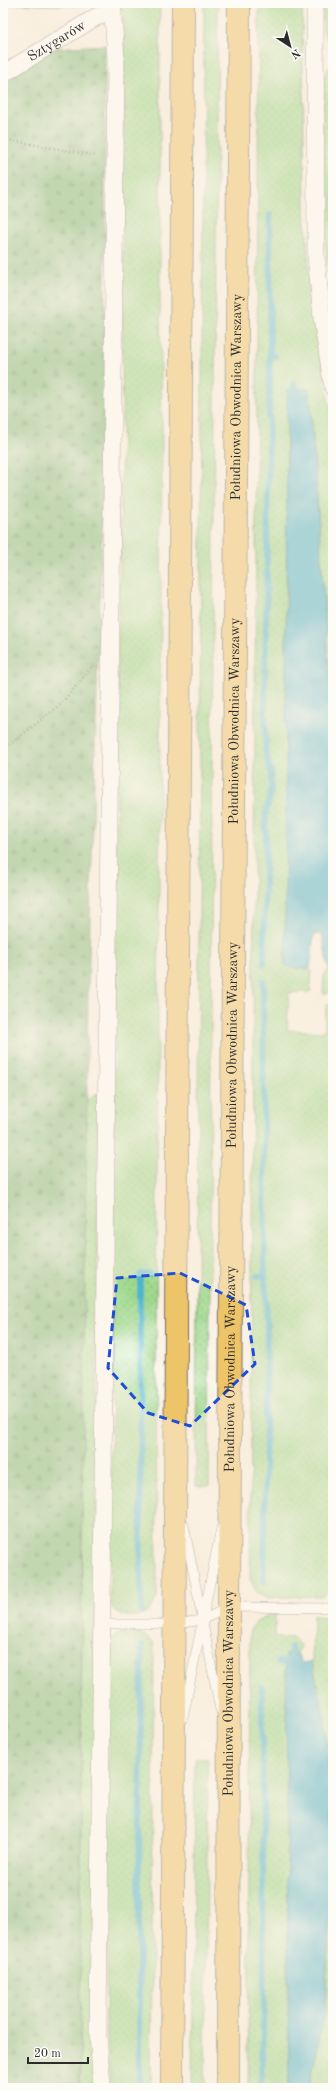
<svg xmlns="http://www.w3.org/2000/svg" width="336" height="2091" font-family="'Old Standard TT',serif">
	<style>
		.grass { fill: url(#grass-dots); stroke: #65825c }
		.forest { fill: url(#forest-firs); stroke: #557252 }
		.water { fill: #4eb3cd; stroke: #3c6f7c }
		.lines { fill: none; stroke-linecap: round; stroke-linejoin: round }
		.stream { stroke: #4eb3cd; stroke-width: 6 }
		.lane-casing { stroke: #736f6a; stroke-width: 10 }
		.street-casing { stroke: #736f6a; stroke-width: 18 }
		.highway-casing { stroke: #736f6a; stroke-width: 24 }
		.path { stroke: #736f6a; stroke-width: 2.5; stroke-dasharray: 1 3; stroke-linecap: butt }
		.lane { stroke: #fff; stroke-width: 9 }
		.street { stroke: #fff; stroke-width: 17 }
		.highway { stroke: #eec469; stroke-width: 22 }
		.marked { fill: none; stroke: #1d4ed8; stroke-width: 3; stroke-dasharray: 8 5; stroke-linejoin: round }
		.labels { text-anchor: middle; dominant-baseline: central; stroke-width: 3; stroke-linejoin: round; paint-order: stroke }
		.street-label { font-size: 14px; fill: #2b2b2b; stroke: #fdfcf7 }
	</style>
	<defs>
		<pattern id="grass-dots" width="8" height="8" patternUnits="userSpaceOnUse"><rect width="8" height="8" fill="#9fd98d"/><path d="M2 2h.1M6 6h.1" fill="none" stroke="#89ba7a" stroke-width="1.8" stroke-linecap="round"/></pattern>
		<pattern id="forest-firs" width="22" height="20" patternUnits="userSpaceOnUse"><rect width="22" height="20" fill="#7fb978"/><path d="M5 1l3.5 6h-7zM16 11l3.5 6h-7z" fill="#689763"/></pattern>
	</defs>
	<rect width="100%" height="100%" fill="#fdfcf7"/>
	<filter id="ink" filterUnits="userSpaceOnUse"><feTurbulence type="fractalNoise" baseFrequency=".025" numOctaves="2"/><feDisplacementMap in="SourceGraphic" scale="8" xChannelSelector="R" yChannelSelector="G"/><feConvolveMatrix kernelMatrix="1 2 1 2 8 2 1 2 1" color-interpolation-filters="sRGB"/></filter>
	<filter id="wash" filterUnits="userSpaceOnUse"><feTurbulence type="fractalNoise" baseFrequency=".012" numOctaves="4" result="noise"/><feDisplacementMap in="SourceGraphic" scale="16" xChannelSelector="R" yChannelSelector="G"/><feGaussianBlur stdDeviation="0.9" result="paint"/><feColorMatrix in="noise" values="0 0 0 0 0 0 0 0 0 0 0 0 0 0 0 0 0 1.4 0 .05"/><feComposite in="paint" operator="in"/></filter>
	<g filter="url(#wash)">
		<rect width="100%" height="100%" fill="#f9eede"/>
		<path class="grass" d="M121,3h39v303l2,126 -6,900 1,266c-3,5 -7,12 -12,15 -12,6 -31,4 -35,-10l8,-951 4,-218 2,-326v-72z
			M204,3h14l-6,772 -3,711h-13z
			M259,3h43l3,204 6,95 22,123v310l-23,-340 -23,5 -2,564 10,4 15,1 2,2 -2,21 -21,1 -2,37 37,2 2,-28 7,1 -2,583 -9,8 -56,2 -8,-4 -8,-15z
			M323,3h10v43c-14,-12 -10,-27 -10,-43z
			M333,65v249l-9,-83 -1,-151 3,-9z
			M333,866v126l-10,2 1,-19 7,-8 2,-7 -4,-28z
			M98,1093l-4,995h-14l2,-531 4,-456z
			M275,1614v23l19,1 7,9 -4,6 -11,2 3,433h-41l2,-458c7,-11 13,-14 25,-16z
			M313,1615l13,3 6,12 1,202 -8,-111 -13,-60z
			M120,1633l22,1 11,8 1,4 -3,442h-41l-4,-68 3,-376 4,-6z
			M195,1758h13l-3,330h-13z
			M333,1837v250l-24,1 16,-77z"/>
		<path class="forest" d="M3,3h89l1,3 -90,-2z
			M105,45v378l-17,566 -6,568 -2,531h-77v-2008l51,-32z"/>
		<path class="water" d="M292,388l15,1 3,6 23,340v131l-4,66 4,28 -2,7 -3,1 -6,-33 -8,-1 -4,35 -15,-1 -10,-3 2,-565 1,-9z
			M297,1653l5,10 10,-2 13,60 8,116 -8,174 -16,77h-20l-3,-434z"/>
		<g class="lines">
			<path class="stream" d="M270,215v141h5
				M294,388v-5
				M264,964l2,-153 5,-18v-20l-5,-20 -1,-56 5,-341
				M257,1276l8,-1 -2,-294
				M264,1582l3,-259 -2,-48
				M141,1611l-1,-337h10
				M291,1647l1,7
				M278,1662h8
				M139,2088v-207l3,-235
				M261,2088l3,-83 -2,-318"/>
		</g>
	</g>
	<g filter="url(#ink)">
		<g class="lines">
			<defs>
				<path id="lane" d="M184,1525l36,185
					M102,1624h74l26,-4 27,-13 104,1
					M183,1718l38,-190"/>
				<g id="street">
					<path d="M315,3l1,253 6,63 11,69"/>
					<path id="s1" d="M3,74l93,-57 17,-5"/>
					<path d="M102,2088l-4,-53 17,-1875 1,-102 -4,-55"/>
				</g>
				<g id="highway">
					<path d="M172,2088l11,-2085"/>
					<path id="s2" d="M228,2088l1,-481 10,-1604"/>
				</g>
			</defs>
			<use href="#lane" class="lane-casing"/>
			<use href="#street" class="street-casing"/>
			<use href="#highway" class="highway-casing"/>
			<path class="path" d="M3,139l94,17
				M3,750l57,-45 32,-38"/>
			<use href="#lane" class="lane"/>
			<use href="#street" class="street"/>
			<use href="#highway" class="highway"/>
		</g>
	</g>
	<path d="M0 0H336V2091H0ZM180,1273l66,32 9,59 -65,62 -42,-13 -40,-45 9,-90z" fill="#f9eede" fill-opacity=".55" fill-rule="evenodd"/>
	<path class="marked" d="M180,1273l66,32 9,59 -65,62 -42,-13 -40,-45 9,-90z"/>
	<g class="labels">
		<g class="street-label">
			<text stroke="none"><textPath href="#s1" startOffset="63">Sztygarów</textPath></text>
			<text stroke="none"><textPath href="#s2" startOffset="1691">Południowa Obwodnica Warszawy</textPath></text>
			<text stroke="none"><textPath href="#s2" startOffset="1367">Południowa Obwodnica Warszawy</textPath></text>
			<text stroke="none"><textPath href="#s2" startOffset="1043">Południowa Obwodnica Warszawy</textPath></text>
			<text stroke="none"><textPath href="#s2" startOffset="719">Południowa Obwodnica Warszawy</textPath></text>
			<text stroke="none"><textPath href="#s2" startOffset="395">Południowa Obwodnica Warszawy</textPath></text>
		</g>
	</g>
	<rect width="336" height="2091" fill="none" stroke="#fdfcf7" stroke-width="16"/>
	<g transform="translate(290 46) rotate(144)" stroke="#fdfcf7" stroke-width="3" paint-order="stroke">
	<path d="M0-3L7 15L0 10L-7 15Z" fill="#2b2b2b"/>
	<text y="-6" font-size="11" font-weight="bold" text-anchor="middle" fill="#2b2b2b">N</text>
	</g>
	<path d="M28 2057v6h60v-6" fill="none" stroke="#2b2b2b" stroke-width="2"/>
	<text x="34" y="2057" font-size="12" fill="#2b2b2b" stroke="#fdfcf7" stroke-width="3" paint-order="stroke">20 m</text>
</svg>
